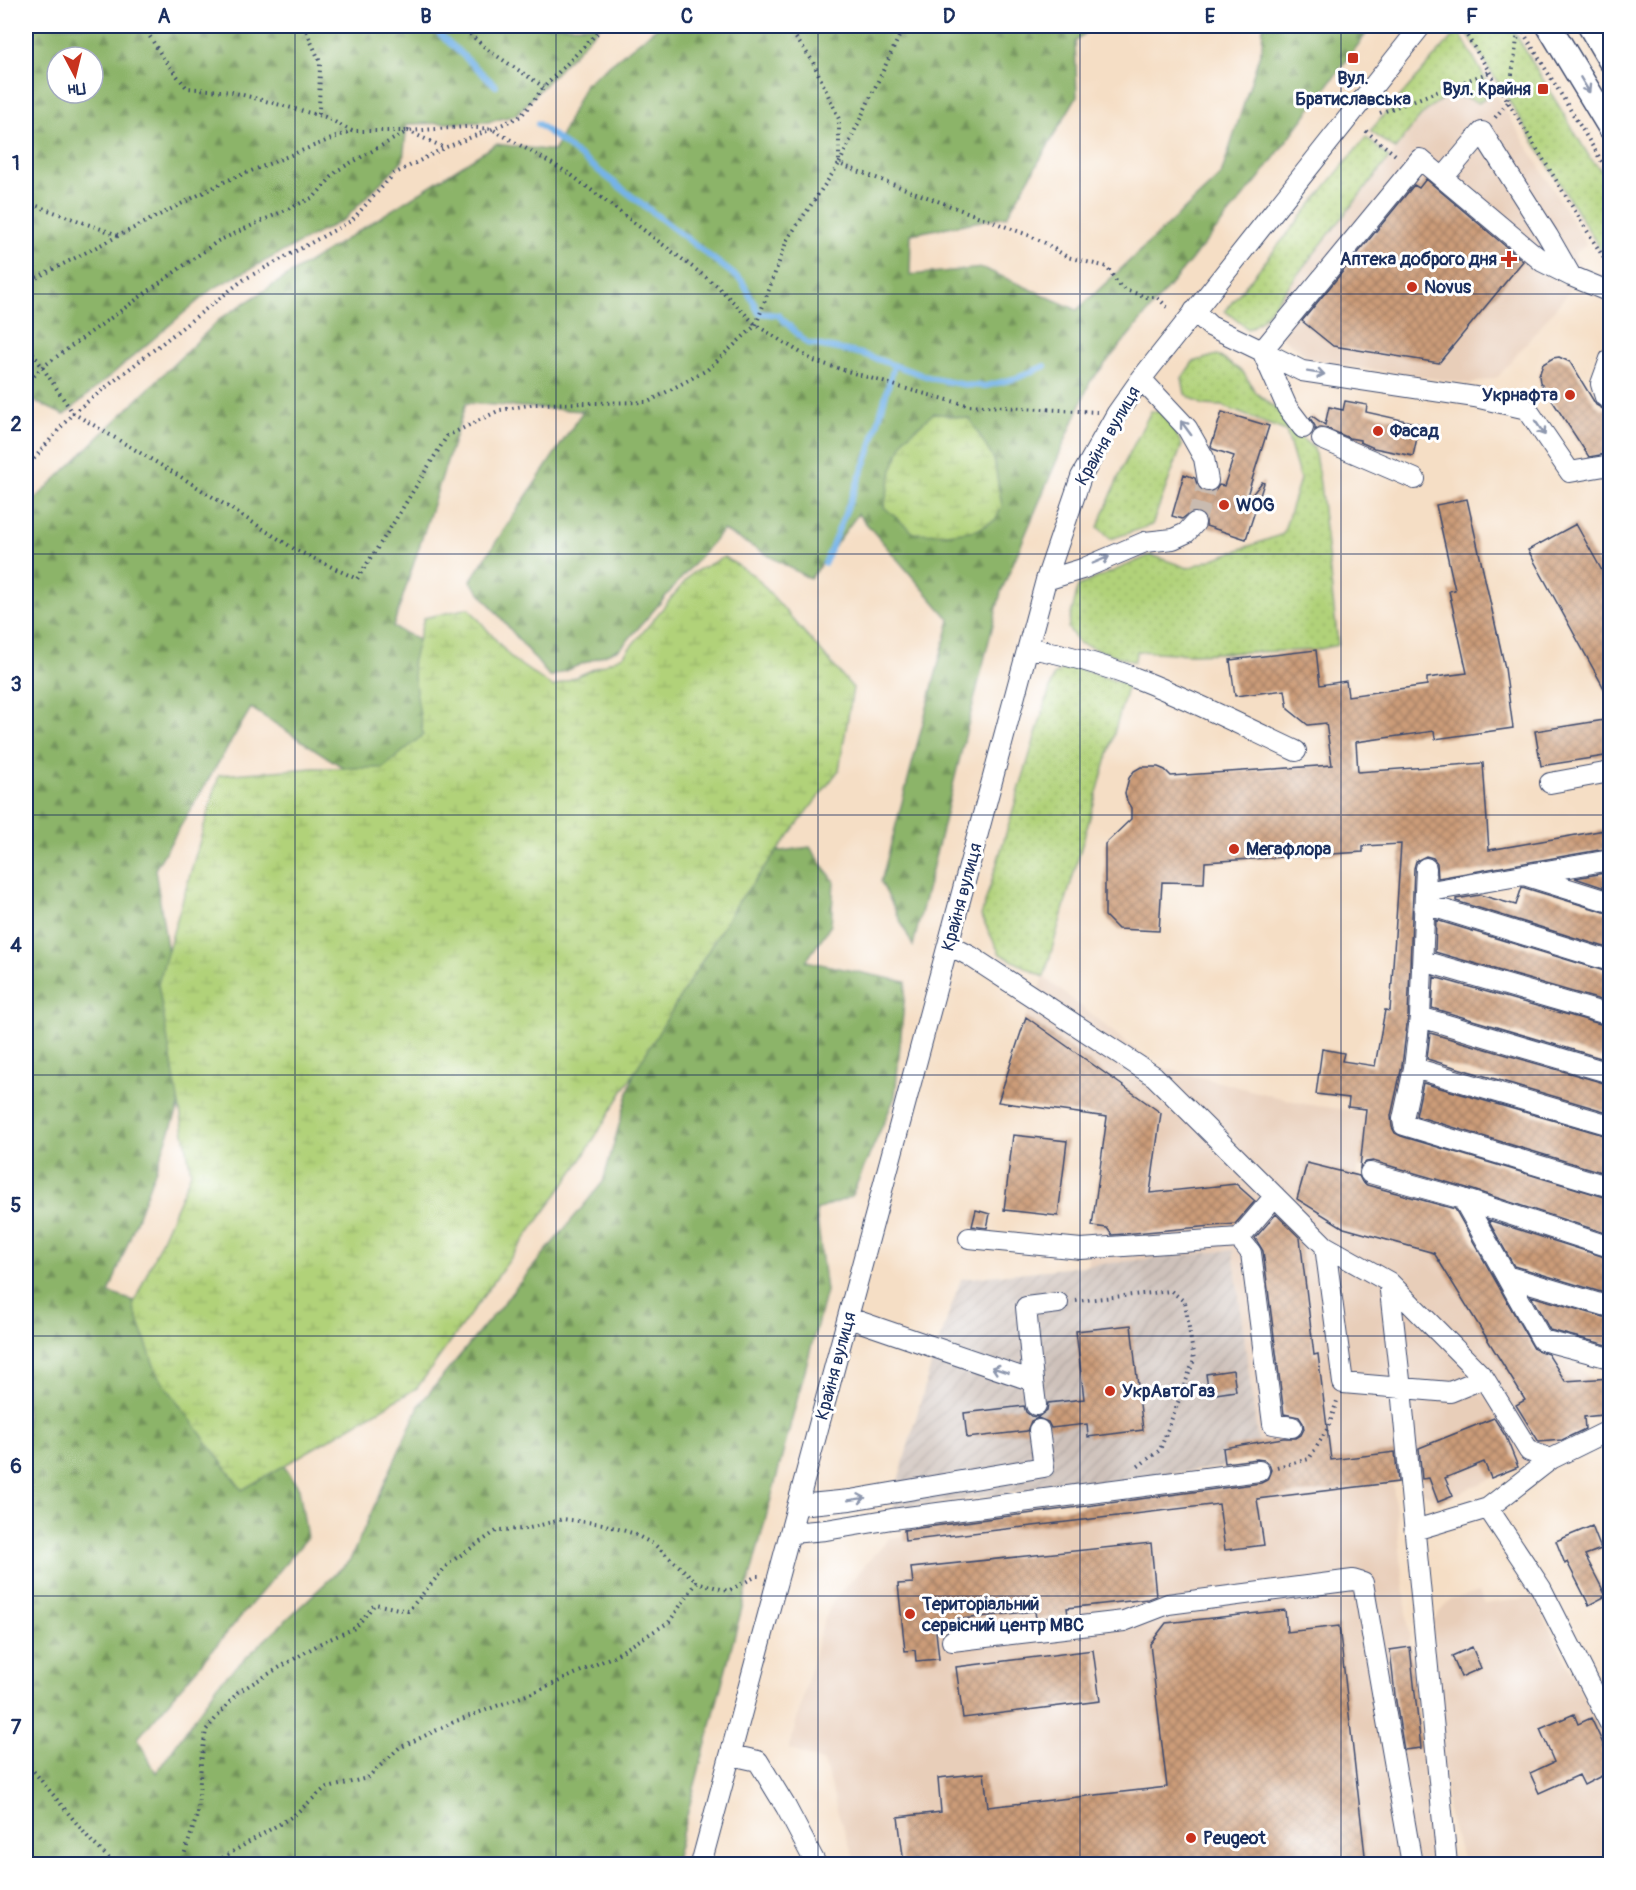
<svg xmlns="http://www.w3.org/2000/svg" width="1636" height="1890" font-family="Pangolin,sans-serif">
	<style>
		.built { fill: #e8ceb9 }
		.industrial { fill: url(#industrial-furrows) }
		.grass { fill: url(#grass-dots); stroke: #66806c; stroke-width: 1.5 }
		.forest { fill: url(#forest-firs); stroke: #547264; stroke-width: 1.5; fill-rule: evenodd }
		.wetland { fill: url(#wetland-marsh); stroke: #66806c; stroke-width: 1.5 }
		.lines { fill: none; stroke-linecap: round; stroke-linejoin: round }
		.stream { stroke: #75b3e8; stroke-width: 6 }
		.building { fill: url(#building-cross-hatch) }
		.minor-tunnel { stroke: #c9bbb0; stroke-width: 20; stroke-dasharray: 20 10; stroke-linecap: butt }
		.minor-casing { stroke: #3c496d; stroke-width: 22 }
		.major-casing { stroke: #3c496d; stroke-width: 27 }
		.path { stroke: #3c496d; stroke-width: 4; stroke-dasharray: 1.5 4.5; stroke-linecap: butt }
		.minor { stroke: #fff; stroke-width: 20 }
		.major { stroke: #fff; stroke-width: 24 }
		.oneway { stroke: #8d97ae }
		.grid { fill: none; stroke: #1b2f5e; stroke-width: 1.5; stroke-opacity: 0.55 }
		.poi-dot { fill: #c8321e; stroke: #fff; stroke-width: 2 }
		.labels { text-anchor: middle; dominant-baseline: central; stroke-width: 6; stroke-linejoin: round; paint-order: stroke }
		.poi-label { font-size: 18px; font-weight: bold; fill: #1b2f5e; stroke: #fff; text-anchor: start }
		.street-label { font-size: 18px; fill: #1b2f5e; stroke: #fff }
		.neatline { fill: none; stroke: #1b2f5e; stroke-width: 2 }
		.grid-label { font-size: 20px; text-anchor: middle; font-weight: bold; fill: #1b2f5e }
	</style>
	<defs>
		<pattern id="industrial-furrows" width="10" height="10" patternUnits="userSpaceOnUse" patternTransform="scale(1.5)"><rect width="10" height="10" fill="#cec1ba"/><path d="M-1 1l2-2M0 10L10 0M9 11l2-2" fill="none" stroke="#b0a6a2"/></pattern>
		<pattern id="grass-dots" width="8" height="8" patternUnits="userSpaceOnUse" patternTransform="scale(1.5)"><rect width="8" height="8" fill="#b1d279"/><path d="M2 2h.1M6 6h.1" fill="none" stroke="#98b56b" stroke-width="1.8" stroke-linecap="round"/></pattern>
		<pattern id="forest-firs" width="22" height="20" patternUnits="userSpaceOnUse" patternTransform="scale(1.5)"><rect width="22" height="20" fill="#8cb469"/><path d="M5 1l3.5 6h-7zM16 11l3.5 6h-7z" fill="#72935a"/></pattern>
		<pattern id="wetland-marsh" width="20" height="14" patternUnits="userSpaceOnUse" patternTransform="scale(1.5)"><rect width="20" height="14" fill="#b1d279"/><path d="M1 5h8M5 5V1M11 12h8M15 12V8" fill="none" stroke="#98b56b"/></pattern>
		<pattern id="building-cross-hatch" width="8" height="8" patternUnits="userSpaceOnUse" patternTransform="scale(1.5)"><rect width="8" height="8" fill="#cc9c78"/><path d="M0 0l8 8M0 8l8-8" fill="none" stroke="#a58066"/></pattern>
	</defs>
	<rect width="100%" height="100%" fill="#fff"/>
	<filter id="ink" filterUnits="userSpaceOnUse"><feTurbulence type="fractalNoise" baseFrequency=".0167" numOctaves="2"/><feDisplacementMap in="SourceGraphic" scale="12" xChannelSelector="R" yChannelSelector="G"/><feConvolveMatrix kernelMatrix="1 2 1 2 8 2 1 2 1" color-interpolation-filters="sRGB"/></filter>
	<filter id="wash" filterUnits="userSpaceOnUse"><feTurbulence type="fractalNoise" baseFrequency=".008" numOctaves="4" result="noise"/><feDisplacementMap in="SourceGraphic" scale="24" xChannelSelector="R" yChannelSelector="G"/><feGaussianBlur stdDeviation="1.35" result="paint"/><feColorMatrix in="noise" values="0 0 0 0 0 0 0 0 0 0 0 0 0 0 0 0 0 1.4 0 .05"/><feComposite in="paint" operator="in"/></filter>
	<g filter="url(#wash)">
		<rect width="100%" height="100%" fill="#f5dec5"/>
		<path class="built" d="M1492,90l11,16 83,138 -12,10 11,19 -87,104 -27,7 -158,-23 -52,-40 162,-206 12,-12 14,-6 17,1 13,4z
			M1044,977l112,89 149,38 62,9 -10,63 84,43 169,181v14l-26,3 2,21 -148,64 -31,-21 -66,8 52,-5 41,380h-578l-19,-54 -13,-48 -35,-13 33,-123 10,-24 57,-64 414,-44 -3,-24 1,-14 -2,-20 -41,6 -25,-192 -146,16 20,-149 -109,-15 28,-85z
			M1479,1592l6,12 49,-7 76,153v114h-146l-16,-48 -18,-193 21,-24z"/>
		<path class="industrial" d="M1233,1250l25,192 -35,6 3,19 -332,41 4,-27 33,-116 30,-86z"/>
		<path class="grass" d="M1467,26h42l3,2 78,130 15,16 5,11v80l-146,-237z
			M1458,30l34,60 -13,13c-9,-4 -18,-7 -28,-6 -22,2 -43,36 -56,52l-25,-18z
			M1366,137l23,21 -128,163 -13,8 -23,-18z
			M1217,355l26,17 13,21 38,29 3,13 17,13 6,35 18,162 -22,5 -125,4 -54,-3 -3,11 -55,-19 -11,-15 10,-42 73,-31 37,13 95,-34 17,-55 -14,-48 -64,-25 -19,-1 -18,-11 -3,-16 11,-16z
			M1151,411l14,2 17,32 -30,80 -41,14 -13,-12 26,-63z
			M1077,668l51,17 -84,292 -44,-23 -19,-38 73,-241 8,-5z"/>
		<path class="forest" d="M26,26h574l-84,89 -28,7 -81,2 -4,36 -58,59 -133,70 -148,126 -34,-16 -1,73 -3,3zM57,57h36v36h-36z
			M659,26h434l-18,16 2,54 -70,120 -96,18 -1,41 73,-7 94,42 144,-135 41,-128 1,-21h109l-113,152 -169,204 -89,210 -88,354 -32,-64 69,-262 -92,-106 -48,65 -87,-49 -102,118 -71,29 -80,-96 113,-170 -117,-8 -73,224 173,89 -112,123 -203,-131 -96,161 33,214 -79,210 72,23 118,172 8,50 -169,200 18,35 63,-90 131,-123 70,-156 183,-222 35,-124 121,-204 51,-7 24,34 -3,44 -25,36 100,21 -11,115 -44,100 -35,13 10,81 -152,573h-648v-1356l195,-190 275,-174 58,7 31,-67z"/>
		<path class="wetland" d="M934,413l36,6 24,41 8,46 -7,14 -18,10 -30,4 -33,-1 -30,-26 8,-37 13,-32z
			M724,557l31,19 98,112 -14,82 -103,135 -158,260 -161,223 -175,102 -85,-116 -24,-69 58,-132 -33,-189 61,-209 94,-7h70l40,-33 -11,-71 12,-46 45,-10 43,51 41,28 70,-31 69,-83z"/>
		<g class="lines">
			<path class="stream" d="M431,26l65,60
				M538,124l204,157 17,32 19,2 29,28 55,11 72,25 32,6 20,1 31,-8 28,-12
				M825,563l44,-109 25,-88"/>
		</g>
		<g id="blocks">
			<path class="building" d="M1426,179l97,82 -84,102 -106,-17 -31,-25 112,-136 5,3z
				M1559,357l11,5 26,43 7,4 8,-2v46l-22,4 -49,-75 -1,-6 4,-12 10,-6z
				M1345,401l22,4 -1,7 54,12 -7,32 -39,-8 -14,-6v-2l-11,-2 -23,-10 -6,-1 -5,3v-4l-5,-8 2,-2 13,9 4,-18 14,3z
				M1222,412l47,14 -25,79 18,-23 2,1 -18,56 -40,-13v-7l-8,-8 -7,1 -9,7 -10,-3 12,-42 11,4 3,10 6,4 11,-1 4,-6 5,1 10,-30 -21,-7 -2,-3z
				M1467,499l38,169 8,60 -78,11 -1,-8 -78,11 2,30 125,-9 6,87 122,-21v19l-173,30 -1,-15 -4,-5 -7,-2 -10,5 -2,7 -6,148 -6,50 -11,50 1,11 3,6 6,3 210,63v36l-144,-47 -94,-27 -7,1 -6,6 6,-59 -18,-2 1,-9 -33,-4 6,-45 22,4 -2,8 33,5 10,-56 5,1 11,-167 -38,2v6l-158,10 -1,21 -42,-1 -3,49 -41,-2 -13,-13v-72l26,-25v-11l-4,-7 -2,-8 4,-15 5,-7 7,-4h17l7,3 6,6 161,-11 -6,-42 -18,2 -20,-16 -3,-19 -50,6 -5,-36 86,-10 4,35 26,-4 2,15 79,-11v-7l40,-5 -18,-82 6,-1 -19,-85z
				M1576,524l35,63v114l-83,-151z
				M1611,719v36l-70,11 -6,-35z
				M1611,872v18l-36,-12z
				M1522,887l89,27v35l-155,-48v-2l24,-4 36,10z
				M1436,920l175,53v30l-176,-51z
				M1434,977l177,50v34l-179,-53z
				M1026,1017l135,96 -11,80 86,-9 19,17 -20,23 -123,11 -5,-7 -15,-2 15,-109 -109,-15z
				M1430,1033l181,52v28l-184,-54z
				M1423,1083l188,54v38l-195,-59z
				M1013,1135l54,6 -9,75 -54,-6z
				M1307,1163l52,13 3,6 5,3 88,24 79,140 14,5 17,27 46,-3v36l-27,3 1,12 -23,11 -23,2 -23,-37 9,-5 -91,-147 -90,-25 -47,-29z
				M976,1210l14,4 -3,14 -15,-2z
				M1276,1214l24,24 14,117 4,-1 13,106 64,-8 3,30 -141,17 7,46 -39,5 -6,-46 -314,37 -1,-11 357,-47 6,-3 4,-10 -2,-6 -5,-4 -7,-1 -32,4 -2,-15 60,-10h13l5,-3 3,-6 -1,-6 -4,-6 -15,-3 -21,-163 -8,-13z
				M1488,1220l123,39v36l-97,-29z
				M1531,1296l80,23v27l-61,-16z
				M1131,1325l12,105 -55,7 -1,-13 -36,4 -3,-6 -10,-4 -7,3 -4,10 -60,7 -3,-25 60,-7 2,6 5,4 7,1 9,-7 1,-7 36,-4 -8,-68z
				M1233,1370l3,21 -27,4 -3,-21z
				M1494,1418l12,19 12,30 -27,11 -7,-16 -39,16 8,18 -15,6 -9,-24 -7,1 -3,-31z
				M1592,1526l9,23 -16,6 21,41 -17,9 -22,-43 -2,2 -9,-23z
				M1151,1543l5,53 -8,3 -81,9 1,7 -32,4 -1,-8 -100,11 4,37 -23,2 -1,-11 -10,1 -7,-67 15,-1 -2,-15z
				M1285,1610l2,22 52,-6 27,238h-462l-6,-47 43,-5 -3,-34 46,-5 4,34 179,-20 -17,-143 16,-21z
				M1410,1647l11,101 -17,2 -9,-55 -5,-45z
				M1472,1647l9,21 -20,9 -9,-21z
				M1093,1650l7,51 -137,17 -7,-51z
				M1574,1714l4,10 13,-6 20,43v10l-27,14 -5,-10 -40,18 -9,-20 24,-11 -14,-33z"/>
		</g>
	</g>
	<g filter="url(#ink)">
		<use href="#blocks" fill-opacity="0" stroke="#3c496d" stroke-width="1.5"/>
		<g class="lines">
			<path class="minor-tunnel" d="M1195,523l13,-42"/>
			<defs>
				<path id="minor" d="M1443,178l39,-46 66,104 23,40
					M1610,292l-39,-16 -28,-14 -123,-103 -158,192 40,20 173,26 52,12 43,63 40,-7
					M1194,311l16,15 52,25 25,56 16,21
					M1141,379l46,49 17,30 4,23
					M1605,397l-4,-13 9,-25
					M1322,439l93,40
					M1046,580l36,-11 63,-27 28,-3 13,-6 9,-10
					M1029,648c94,15 181,63 267,103
					M1550,783l60,-11
					M1426,868l-6,149 -6,51 -11,51 1,6 206,62
					M1527,876l83,26
					M1425,892l185,-32
					M1425,904l185,57
					M949,945l21,11 184,120 171,170 64,36 95,96 45,73 22,8
					M1423,961l187,54
					M1420,1017l190,56
					M1414,1068l196,57
					M1370,1173l93,26 147,48
					M1463,1199l79,141 68,18
					M969,1238l112,11 158,-11 36,-42
					M1239,1238l12,15 22,171 19,3
					M1325,1246l18,137 107,9 34,-14
					M1506,1276l104,31
					M1389,1282l12,107 46,475
					M849,1318l184,63 3,24
					M1033,1381l-7,-74 32,-4
					M799,1505l51,-5 194,-33 -5,-37
					M1488,1508l53,80 69,136
					M1415,1530l73,-22 63,-49 59,-29
					M791,1533l35,-3 66,-11 367,-48
					M952,1641l172,-20 44,-17 185,-24 10,3 49,281
					M731,1755l27,6 28,46 30,57
					M701,1864l345,-1284 35,-103 36,-64 24,-34 280,-353"/>
				<path id="major" d="M1549,26l61,101
					M1590,26l20,34"/>
			</defs>
			<use href="#minor" class="minor-casing"/>
			<use href="#major" class="major-casing"/>
			<path class="path" d="M136,26l11,6 18,29 22,27 45,4 93,25 27,14h56l58,-4 26,2 78,45 146,111 40,40 58,36 89,27 64,17 130,7
				M304,26l16,36 -1,53
				M461,26l27,24 56,37
				M904,26l-65,138 189,71 17,8 22,14 40,10 11,17 8,6 21,7h10l10,10
				M1461,26l47,76 -15,18
				M1519,26l-11,76 102,166
				M1520,27l90,148
				M1380,113l110,-41
				M1366,131l32,26
				M26,202l92,33
				M26,283l200,-102 125,-50
				M26,343l47,70 113,67 110,70 61,29 34,-52 56,-91 53,-26 35,-6 113,-2 59,-32 49,-45 31,-85 52,-76v-45l-27,-59 -25,-34
				M26,385l15,-17 177,-127 96,-44 24,-27 70,-39 35,16
				M26,468l47,-55 170,-133 108,-59 43,-47 50,-26 48,-19 29,-13 23,-29 60,-61
				M1076,1301l95,-10 14,11 9,58 -34,90 -24,18
				M1277,1467l32,-8 19,-31 10,-30
				M26,1762l66,80 23,22
				M181,1864l17,-51 3,-51 5,-32 32,-38 83,-49 34,-15 20,-24 33,7 41,-48 49,-33 28,-1 37,-10 39,5 30,9 23,12 42,37
				M212,1864l81,-48 31,-27 43,-11 32,-30 57,-27 84,-31 74,-34 55,-34 28,-40 31,9 29,-15h3"/>
			<use href="#minor" class="minor"/>
			<use href="#major" class="major"/>
		</g>
		<defs><path id="oneway-shaft" d="M-6 0H5M1.5-3L5.5 0L1.5 3" fill="none" stroke-width="1.6" stroke-linecap="round" stroke-linejoin="round" transform="scale(1.5)"/></defs>
		<g class="oneway">
			<use href="#oneway-shaft" transform="translate(1585 85) rotate(59)"/>
			<use href="#oneway-shaft" transform="translate(1316 373) rotate(9)"/>
			<use href="#oneway-shaft" transform="translate(1186 428) rotate(-126)"/>
			<use href="#oneway-shaft" transform="translate(1540 428) rotate(56)"/>
			<use href="#oneway-shaft" transform="translate(1101 560) rotate(-23)"/>
			<use href="#oneway-shaft" transform="translate(1000 1370) rotate(-161)"/>
			<use href="#oneway-shaft" transform="translate(857 1499) rotate(-9)"/>
		</g>
	</g>
	<path class="grid" d="M295,26v1838M556,26v1838M818,26v1838M1080,26v1838M1341,26v1838M26,294h1584M26,554h1584M26,815h1584M26,1075h1584M26,1336h1584M26,1596h1584"/>
	<g class="poi-dot">
		<rect x="1347" y="52" width="12" height="12" rx="3"/>
		<rect x="1537" y="83" width="12" height="12" rx="3"/>
		<path d="M1506 250h6v6h6v6h-6v6h-6v-6h-6v-6h6z"/>
		<circle cx="1412" cy="287" r="6"/>
		<circle cx="1570" cy="395" r="6"/>
		<circle cx="1378" cy="431" r="6"/>
		<circle cx="1224" cy="505" r="6"/>
		<circle cx="1234" cy="849" r="6"/>
		<circle cx="1110" cy="1391" r="6"/>
		<circle cx="910" cy="1614" r="6"/>
		<circle cx="1191" cy="1838" r="6"/>
	</g>
	<g class="labels">
		<g class="poi-label">
			<text x="1353" y="78" text-anchor="middle">Вул.<tspan x="1353" dy="21">Братиславська</tspan></text>
			<text x="1531" y="89" text-anchor="end">Вул. Крайня</text>
			<text x="1497" y="259" text-anchor="end">Аптека доброго дня</text>
			<text x="1424" y="287">Novus</text>
			<text x="1558" y="395" text-anchor="end">Укрнафта</text>
			<text x="1390" y="431">Фасад</text>
			<text x="1236" y="505">WOG</text>
			<text x="1246" y="849">Мегафлора</text>
			<text x="1122" y="1391">УкрАвтоГаз</text>
			<text x="922" y="1604">Територіальний<tspan x="922" dy="21">сервісний центр МВС</tspan></text>
			<text x="1203" y="1838">Peugeot</text>
		</g>
		<g class="street-label">
			<text transform="translate(1108 436) rotate(-60)">Крайня вулиця</text>
			<text transform="translate(962 897) rotate(-75)">Крайня вулиця</text>
			<text transform="translate(836 1366) rotate(-75)">Крайня вулиця</text>
		</g>
	</g>
	<rect width="1636" height="1890" fill="none" stroke="#fff" stroke-width="66"/>
	<g transform="translate(75 75) rotate(173)"><circle r="28" fill="#ffffff" stroke="#a4acbf" stroke-width="1.5"/>
	<path d="M0-4.5L10 22L0 15L-10 22Z" fill="#c8321e"/>
	<text y="-9" font-size="16" font-weight="bold" text-anchor="middle" fill="#1b2f5e">Пн</text>
	</g>
	<rect x="33" y="33" width="1570" height="1824" class="neatline"/>
	<g class="grid-label">
		<text x="164" y="23">A</text>
		<text x="426" y="23">B</text>
		<text x="687" y="23">C</text>
		<text x="949" y="23">D</text>
		<text x="1210" y="23">E</text>
		<text x="1472" y="23">F</text>
		<text x="16" y="170">1</text>
		<text x="16" y="431">2</text>
		<text x="16" y="691">3</text>
		<text x="16" y="952">4</text>
		<text x="16" y="1212">5</text>
		<text x="16" y="1473">6</text>
		<text x="16" y="1734">7</text>
	</g>
</svg>
